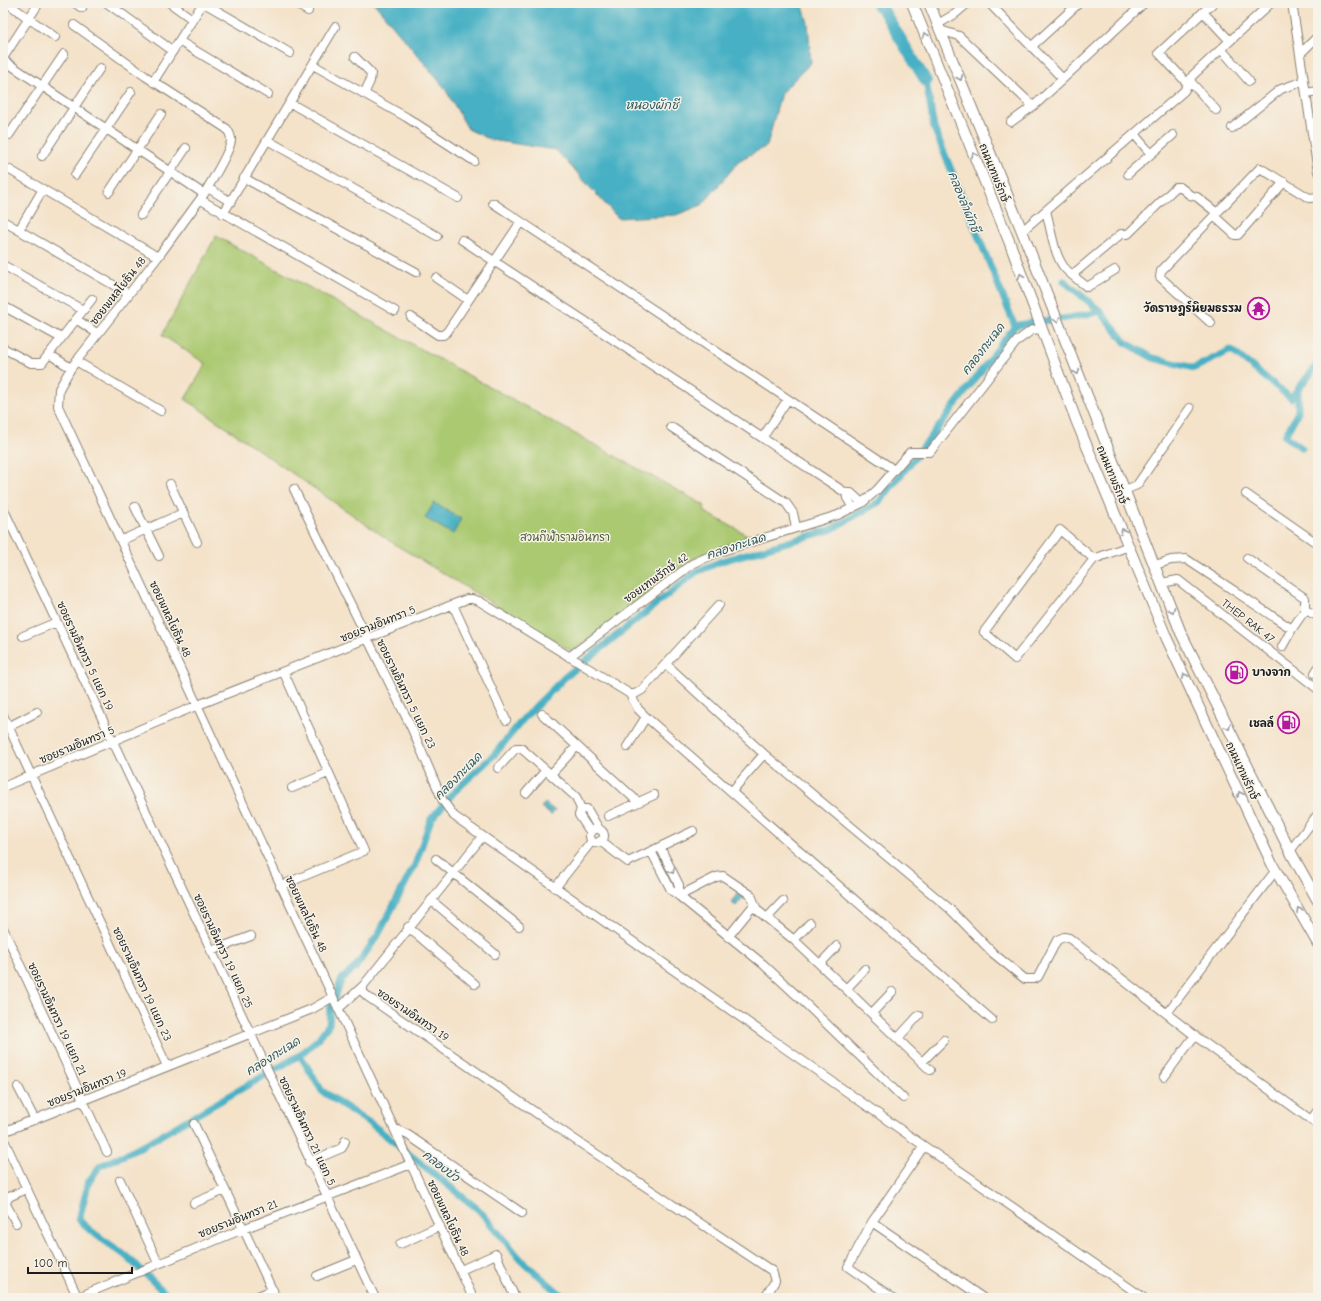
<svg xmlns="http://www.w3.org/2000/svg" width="1321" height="1301" font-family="'Comic Neue','Playpen Sans Thai',sans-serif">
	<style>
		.green { fill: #aac971; stroke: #637246 }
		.water { fill: #46b0c4; stroke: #316670 }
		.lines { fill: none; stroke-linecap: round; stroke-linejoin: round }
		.canal { stroke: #46b0c4; stroke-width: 7 }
		.river { stroke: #46b0c4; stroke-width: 12 }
		.minor-casing { stroke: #887f72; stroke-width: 10 }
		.major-casing { stroke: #887f72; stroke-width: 12 }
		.minor { stroke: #fff; stroke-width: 8 }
		.major { stroke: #fff; stroke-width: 10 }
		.oneway { stroke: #999 }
		.labels { text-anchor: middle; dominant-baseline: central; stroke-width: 3; stroke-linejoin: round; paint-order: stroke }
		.street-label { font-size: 11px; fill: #1c1c1c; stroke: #f7f3e8 }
		.poi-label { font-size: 11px; font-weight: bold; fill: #1c1c1c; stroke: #f7f3e8; text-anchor: end }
		.park-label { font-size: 11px; fill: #4e593a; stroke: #f7f3e8 }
		.water-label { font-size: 12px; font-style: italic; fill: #2d575f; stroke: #f7f3e8 }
	</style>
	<rect width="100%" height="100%" fill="#f7f3e8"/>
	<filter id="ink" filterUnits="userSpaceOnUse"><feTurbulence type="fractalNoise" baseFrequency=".025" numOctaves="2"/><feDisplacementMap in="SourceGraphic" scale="8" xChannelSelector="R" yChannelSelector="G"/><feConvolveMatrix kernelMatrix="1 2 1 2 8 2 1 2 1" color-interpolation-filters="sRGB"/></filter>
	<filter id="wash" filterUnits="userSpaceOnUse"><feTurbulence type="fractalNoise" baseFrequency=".012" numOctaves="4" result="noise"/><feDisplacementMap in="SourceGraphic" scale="16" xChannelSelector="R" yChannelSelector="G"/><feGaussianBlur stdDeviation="0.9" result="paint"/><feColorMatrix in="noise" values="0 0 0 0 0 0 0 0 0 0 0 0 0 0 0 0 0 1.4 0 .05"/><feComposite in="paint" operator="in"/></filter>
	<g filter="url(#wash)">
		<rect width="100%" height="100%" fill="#f4e2c9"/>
		<path class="green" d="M216,236l488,269 1,7 46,25 -39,13 -22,11 -117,91 -177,-107 -211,-146 21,-35 -44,-29z"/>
		<path class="water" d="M374,3h428l6,20 3,40 -30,30 -14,53 -27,14 -38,45 -26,10 -58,3 -62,-68 -65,-10 -23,-11 -24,-42z
			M434,503l27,16 -8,15 -28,-16z
			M545,803l10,8 -4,4 -10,-8z
			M739,892l5,4 -8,10 -5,-4z"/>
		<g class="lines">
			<path class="canal" d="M926,81l8,47 81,198c28,-7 58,-6 85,-15
				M1064,281l36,30 25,31 28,16 41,10 37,-18 60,48 27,-34
				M1298,390v22l-13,24 17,12
				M300,1055l22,36 52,35 105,84 44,52 42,36
				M170,1298c-14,-14 -28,-28 -43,-41 -11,-10 -43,-28 -48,-38l10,-38 11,-15 37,-17 163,-94 18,-16 11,-15 1,-14 12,-31 13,-11 23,-33 37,-70 16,-46 23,-27 40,-37 30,-37 41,-41 131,-105 26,-11 108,-31 49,-28 49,-61 87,-115"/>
			<path class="river" d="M876,3l7,7 43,71"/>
		</g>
	</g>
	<g filter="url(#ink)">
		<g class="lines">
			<defs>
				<path id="minor" d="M7,3l48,34
					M75,3l7,5
					M107,3l66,48
					M170,3l22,16
					M204,3l86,50
					M294,3l14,8
					M989,3l74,76
					M1292,3l26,169
					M1203,12l27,29
					M938,24l17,-10 13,-11
					M74,25l71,51 82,53c2,3 4,7 4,11 0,10 -21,44 -27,54
					M940,30l19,6 74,70
					M179,41l89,53
					M1031,47l48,-44
					M1221,49l28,32
					M1300,54l18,-18
					M355,57l16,16 -1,8 -6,13
					M3,58l36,-55
					M3,60l201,134 -46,63 -87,111 -12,21 -1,17 415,892
					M313,65l93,52 68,44
					M1190,81l26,29
					M153,82l50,-79
					M1188,84l-29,-31 54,-50
					M1306,93l12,-2
					M290,103l168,95
					M1011,122l25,-18 108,-101
					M1232,128l49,-39 23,-8
					M1134,134l17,20
					M9,135l55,-81
					M267,140l170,96
					M42,156l58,-88
					M3,166l155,91
					M1128,174l45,-39
					M75,175l56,-83
					M244,178l172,94
					M208,188l23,14
					M109,192l52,-78
					M201,200l194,111
					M493,203l397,264
					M1046,211c5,17 7,40 17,55 6,8 16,14 24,21l28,-17
					M223,214l112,-187
					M141,215l45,-67
					M1214,216l21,19h3l46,-53
					M3,221l126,73
					M19,230l24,-41
					M1022,231l162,-140 9,-16 78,-72
					M462,240l384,253h5l11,10
					M3,265l80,45
					M1072,275l49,-41h7l48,-47h4l10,8 7,2 20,16
					M436,278l32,22
					M3,306l58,32
					M411,317l27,18h5l4,-3 73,-109
					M76,319l22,15
					M1211,323l-51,-46 1,-6 99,-103 49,30 9,-1
					M3,348l28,15h11l50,-64
					M49,354l22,14
					M76,361l85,50
					M671,427l115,76 7,10 3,14
					M763,437l25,-38
					M170,484l27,58
					M294,489l118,240 31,72 11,15 470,330 220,152
					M1125,490l12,-5 53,-77
					M846,493l1,5 6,10
					M1246,494l72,50
					M135,507l24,49
					M3,508l372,790
					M122,540l61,-27
					M1247,558l58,40v12
					M1094,559l-34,-29 -76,102 31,27 79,-100 35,-13
					M1155,565l16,-5 15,-1 106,70 13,-19 13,6
					M1161,583l17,-3 140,109
					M453,605l53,115
					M23,636l34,-14
					M1282,647l10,-18
					M569,657l123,-93 27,-12 119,-37 24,-12 15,-13 33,-38h20l87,-111 15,-11 9,-1
					M667,665l97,89 186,155 44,45 31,25h9l4,-2 19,-37 7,-3 5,1 129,100 120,87
					M1315,673l3,-5
					M630,694l8,15 8,8 346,303
					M542,714l96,88
					M3,715l164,351
					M8,727l29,-15
					M627,747l19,-30
					M498,768l18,-20h5l55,49 5,12 -2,6 12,18
					M551,774l26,-28
					M3,787l195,-82 269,-106h5l7,2 151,93h5l7,-4 77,-85
					M292,788l36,-15
					M732,791l32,-37
					M526,793l20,-23
					M581,809h6l12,20
					M608,816l46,-21
					M590 836a7 7 0 1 1 14 0a7 7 0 1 1-14 0Z
					M600,841l28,21 65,-31
					M660,847l19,38v11
					M651,851l20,39 8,6
					M1290,851l28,-37
					M436,859l83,67
					M280,886l84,-35 -80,-178
					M555,888l37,-47
					M431,900l64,54
					M767,918l16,-17
					M408,927l67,57
					M3,928l104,224
					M728,937l26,-32
					M794,940l16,-17
					M211,951l40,-15
					M820,964l17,-18
					M363,986v6l5,5 206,142 198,132 3,10 -10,17
					M846,989l19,-20
					M338,1009l25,-23 119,-149
					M872,1013l20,-21
					M1167,1013l109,-143
					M898,1038l21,-23
					M922,1062l22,-22
					M1164,1077l31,-42
					M18,1087l17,33
					M903,1098l-96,-93 -44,-41 -84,-68 37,-19 7,-1 28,19 6,15 37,30 52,49 84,81
					M1311,1120l7,-10
					M194,1124l82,174
					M394,1128l14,7 114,78
					M3,1132l309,-123 21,-12
					M3,1138l75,160
					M309,1162l33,-14 3,-7
					M120,1180l38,83
					M194,1203l31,-13
					M872,1222l111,76
					M16,1223l-10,-19 1,-4 2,-3 17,-8
					M400,1244l40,-18
					M461,1270l35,-16 19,44
					M317,1276l39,-16
					M76,1298l167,-69 168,-65
					M253,1298l20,-8
					M893,1298l-45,-31 24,-45 52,-76"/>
				<path id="major" d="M912,3l97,238 67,179 91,219 105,225 46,80
					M929,3l93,228 159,402 109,218 28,50"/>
			</defs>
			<use href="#minor" class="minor-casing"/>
			<use href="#major" class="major-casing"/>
			<use href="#minor" class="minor"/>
			<use href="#major" class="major"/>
		</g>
		<defs><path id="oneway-chevron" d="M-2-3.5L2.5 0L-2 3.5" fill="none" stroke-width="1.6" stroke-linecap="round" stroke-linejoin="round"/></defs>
		<g class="oneway">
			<use href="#oneway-chevron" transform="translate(925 35) rotate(-112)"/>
			<use href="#oneway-chevron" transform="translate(960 78) rotate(67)"/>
			<use href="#oneway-chevron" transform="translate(974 155) rotate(-112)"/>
			<use href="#oneway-chevron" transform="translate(1021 276) rotate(-109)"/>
			<use href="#oneway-chevron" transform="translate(1057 320) rotate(70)"/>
			<use href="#oneway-chevron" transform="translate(1077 372) rotate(68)"/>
			<use href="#oneway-chevron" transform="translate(1123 531) rotate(-113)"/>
			<use href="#oneway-chevron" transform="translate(1172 610) rotate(68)"/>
			<use href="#oneway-chevron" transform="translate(1185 676) rotate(-115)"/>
			<use href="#oneway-chevron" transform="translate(1228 727) rotate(64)"/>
			<use href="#oneway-chevron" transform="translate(1240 794) rotate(-115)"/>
			<use href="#oneway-chevron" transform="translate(672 871) rotate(63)"/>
			<use href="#oneway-chevron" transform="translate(1299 910) rotate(-120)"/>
		</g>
	</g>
	<defs>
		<symbol id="temple-ring" viewBox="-11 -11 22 22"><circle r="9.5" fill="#f7f3e8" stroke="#b5179e" stroke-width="1.5"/><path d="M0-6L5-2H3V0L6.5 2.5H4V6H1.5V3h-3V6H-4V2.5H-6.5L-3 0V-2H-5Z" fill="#b5179e"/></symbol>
		<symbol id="fuel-ring" viewBox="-11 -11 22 22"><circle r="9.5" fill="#f7f3e8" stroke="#b5179e" stroke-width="1.5"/><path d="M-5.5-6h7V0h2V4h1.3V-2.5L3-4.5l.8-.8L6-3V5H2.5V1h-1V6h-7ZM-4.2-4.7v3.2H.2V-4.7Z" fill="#b5179e"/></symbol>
	</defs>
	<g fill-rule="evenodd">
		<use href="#temple-ring" x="1246" y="296" width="25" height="25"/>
		<use href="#fuel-ring" x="1224" y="660" width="25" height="25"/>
		<use href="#fuel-ring" x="1276" y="710" width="25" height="25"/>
	</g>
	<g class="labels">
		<g class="street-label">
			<text transform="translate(994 173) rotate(68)">ถนนเทพรักษ์</text>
			<text transform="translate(118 291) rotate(-52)">ซอยพหลโยธิน 48</text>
			<text transform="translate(1112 475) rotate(67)">ถนนเทพรักษ์</text>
			<text transform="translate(656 578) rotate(-36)">ซอยเทพรักษ์ 42</text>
			<text transform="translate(170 619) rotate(65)">ซอยพหลโยธิน 48</text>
			<text transform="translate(1248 621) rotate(38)">THEP RAK 47</text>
			<text transform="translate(378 624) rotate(-22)">ซอยรามอินทรา 5</text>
			<text transform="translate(85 656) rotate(65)">ซอยรามอินทรา 5 แยก 19</text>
			<text transform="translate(406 694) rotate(64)">ซอยรามอินทรา 5 แยก 23</text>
			<text transform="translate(77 745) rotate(-23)">ซอยรามอินทรา 5</text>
			<text transform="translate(1242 771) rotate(65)">ถนนเทพรักษ์</text>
			<text transform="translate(306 914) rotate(65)">ซอยพหลโยธิน 48</text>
			<text transform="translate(223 951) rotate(65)">ซอยรามอินทรา 19 แยก 25</text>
			<text transform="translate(142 984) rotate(65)">ซอยรามอินทรา 19 แยก 23</text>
			<text transform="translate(413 1015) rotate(34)">ซอยรามอินทรา 19</text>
			<text transform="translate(57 1019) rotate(65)">ซอยรามอินทรา 19 แยก 21</text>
			<text transform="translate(87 1088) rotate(-22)">ซอยรามอินทรา 19</text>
			<text transform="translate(307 1131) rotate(65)">ซอยรามอินทรา 21 แยก 5</text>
			<text transform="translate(448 1218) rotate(65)">ซอยพหลโยธิน 48</text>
			<text transform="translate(238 1219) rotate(-22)">ซอยรามอินทรา 21</text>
		</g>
		<g class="poi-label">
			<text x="1242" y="308">วัดราษฎร์นิยมธรรม</text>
			<text x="1252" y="672" text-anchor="start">บางจาก</text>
			<text x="1274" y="723">เชลล์</text>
		</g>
		<g class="park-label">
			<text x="565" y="537">สวนกีฬารามอินทรา</text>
		</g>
		<g class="water-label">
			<text x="652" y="105">หนองผักชี</text>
			<text transform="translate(964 202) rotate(68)">คลองลำผักชี</text>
			<text transform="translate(983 349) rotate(-52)">คลองกะเฉด</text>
			<text transform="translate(736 546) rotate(-18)">คลองกะเฉด</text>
			<text transform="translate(458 776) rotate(-45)">คลองกะเฉด</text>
			<text transform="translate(273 1056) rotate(-32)">คลองกะเฉด</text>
			<text transform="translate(441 1166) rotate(38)">คลองบัว</text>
		</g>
	</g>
	<rect width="1321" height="1301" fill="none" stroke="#f7f3e8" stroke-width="16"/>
	<path d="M28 1267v6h104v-6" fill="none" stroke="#1c1c1c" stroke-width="2"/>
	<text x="34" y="1267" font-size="12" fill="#1c1c1c" stroke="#f7f3e8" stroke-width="3" paint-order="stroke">100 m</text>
</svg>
